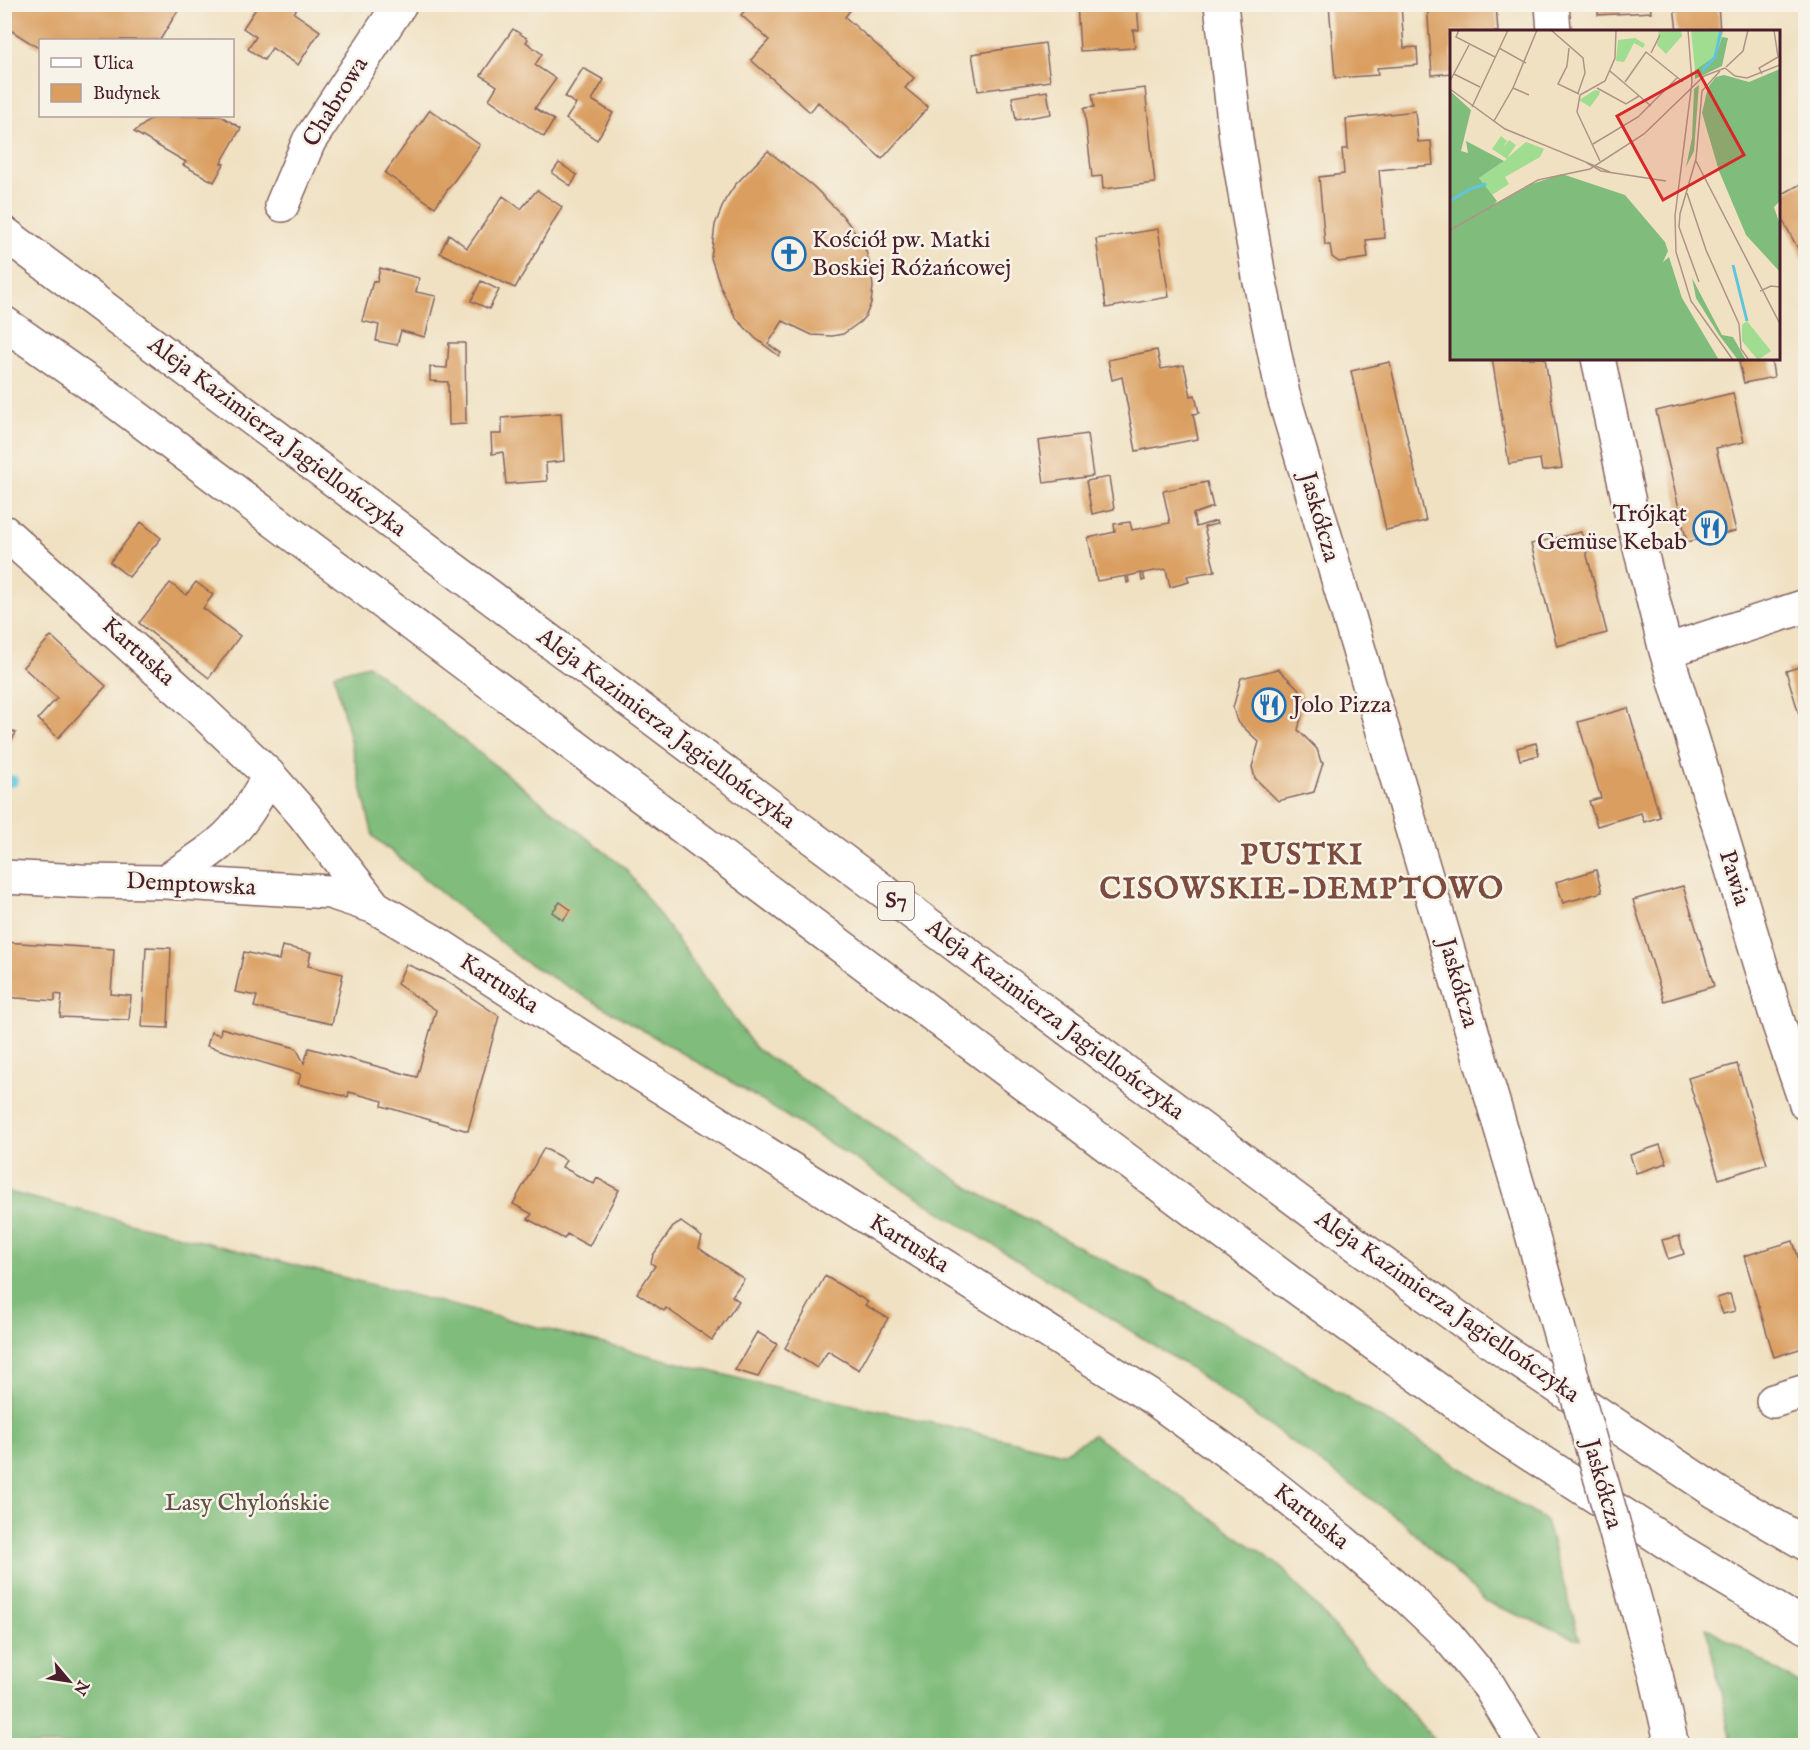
<svg xmlns="http://www.w3.org/2000/svg" width="1810" height="1750" font-family="'IM FELL English',serif">
	<style>
		.forest { fill: #80bc7b; stroke: #656e53; stroke-width: 1.5 }
		.lines { fill: none; stroke-linecap: round; stroke-linejoin: round }
		.stream { stroke: #5fc5dc; stroke-width: 12 }
		.building { fill: #da9f60 }
		.minor-casing { stroke: #846360; stroke-width: 36 }
		.tertiary-casing { stroke: #846360; stroke-width: 36 }
		.motorway-casing { stroke: #846360; stroke-width: 36 }
		.minor { stroke: #fff; stroke-width: 33 }
		.tertiary { stroke: #fff; stroke-width: 33 }
		.motorway { stroke: #fff; stroke-width: 33 }
		.tertiary-bridge-casing { stroke: #846360; stroke-width: 36; stroke-linecap: butt }
		.tertiary-bridge { stroke: #fff; stroke-width: 33 }
		.labels { text-anchor: middle; dominant-baseline: central; stroke-width: 5; stroke-linejoin: round; paint-order: stroke }
		.shield { fill: #f7f3e8; stroke: #7e5f64; stroke-width: 1.5 }
		.shield-label { font-size: 22px; font-weight: bold; fill: #4a1f2b }
		.street-label { font-size: 24px; fill: #4a1f2b; stroke: #f7f3e8 }
		.poi-label { font-size: 24px; fill: #4a1f2b; stroke: #f7f3e8; text-anchor: start }
		.park-label { font-size: 24px; fill: #604e44; stroke: #f7f3e8 }
		.district-label { font-size: 30px; font-weight: bold; letter-spacing: 1.5px; fill: #7c4c3e; stroke: #f7f3e8 }
		.inset-river { fill: none; stroke: #5fc5dc; stroke-width: 3 }
		.inset-road { fill: none; stroke: #ae9386; stroke-width: 1.5 }
		.view { fill: #d62828; fill-opacity: 0.15; stroke: #d62828; stroke-width: 3 }
		.inset-edge { fill: none; stroke: #4a1f2b; stroke-width: 3 }
	</style>
	<rect width="100%" height="100%" fill="#f7f3e8"/>
	<filter id="ink" filterUnits="userSpaceOnUse"><feTurbulence type="fractalNoise" baseFrequency=".0167" numOctaves="2"/><feDisplacementMap in="SourceGraphic" scale="12" xChannelSelector="R" yChannelSelector="G"/><feConvolveMatrix kernelMatrix="1 2 1 2 8 2 1 2 1" color-interpolation-filters="sRGB"/></filter>
	<filter id="wash" filterUnits="userSpaceOnUse"><feTurbulence type="fractalNoise" baseFrequency=".008" numOctaves="4" result="noise"/><feDisplacementMap in="SourceGraphic" scale="24" xChannelSelector="R" yChannelSelector="G"/><feGaussianBlur stdDeviation="1.35" result="paint"/><feColorMatrix in="noise" values="0 0 0 0 0 0 0 0 0 0 0 0 0 0 0 0 0 1.4 0 .05"/><feComposite in="paint" operator="in"/></filter>
	<g filter="url(#wash)">
		<rect width="100%" height="100%" fill="#f0e1c2"/>
		<path class="forest" d="M368,665l258,204 130,180 222,144 280,149 288,179 34,119 -94,-38 -82,-79 -220,-159 -459,-286 -203,-118 -149,-124 -39,-162z
			M5,1191l744,190 314,72 30,-18 188,132 158,178h-1434z
			M1706,1627l99,60v58h-72z"/>
		<g class="lines">
			<path class="stream" d="M4,781h8"/>
		</g>
		<g id="blocks">
			<path class="building" d="M4,4h178l-22,36h-120v9l-33,-21 3,-5 -6,-4z
				M259,4h41l-6,9 26,18 -22,34 -26,-17 -8,12 -16,-11 8,-12 -13,-9z
				M750,4h105l-10,13 69,61 -9,10 23,19 -46,52 -64,-57 -8,10 -59,-52 18,-20 -28,-25z
				M1077,4h60l2,26h-6l2,18 -55,3z
				M1329,4h72l3,44 13,-1 1,18 -41,3 1,7 -43,3z
				M1427,4h69l2,28h-46v41l-20,2z
				M1598,4h52l1,8 -53,3z
				M1674,5h44l2,27h-43z
				M513,29l15,10 -2,3 16,12 -7,11 21,14 -21,29 19,12 -10,17 -55,-38 8,-13 -16,-11z
				M1045,43l5,38 -72,10 -6,-37z
				M583,68l21,12 -12,20 21,13 -16,27 -31,-21 10,-15 -11,-7z
				M1145,88l10,95 -52,6 -1,-13 -10,1 -8,-69 10,-1 -2,-13z
				M1047,91l4,23 -35,6 -4,-23z
				M430,110l50,35 -45,62 -50,-34z
				M1415,111l3,31 13,-1 2,24 -54,5 6,68 -19,2 2,18 -29,4 -7,-5 -2,-12h-5l-6,-68 25,-3 -2,-25h6l-2,-30z
				M155,116h66l20,12 -20,35 3,1 -10,18 -31,-17 3,-3 -52,-30z
				M768,151l45,35 29,29 16,21 8,15 5,19 2,17 -2,16 -5,12 -6,7 -17,12 -11,2 -20,-1 -29,-14 -15,23 13,9 -2,3 -24,-18 -19,-20 -15,-30 -10,-30 4,-33 10,-25 10,-15z
				M559,163l18,12 -6,11 -19,-13z
				M1806,181v83l-27,-51v-17z
				M537,190l25,17 -47,81 -75,-35 9,-19 18,14 36,-52 18,13z
				M1158,229l11,68 -63,11 -10,-69z
				M380,268l39,10 -3,14 20,4 -11,41 -24,-6 -4,14 -21,-4 3,-16 -17,-4 11,-40 4,1z
				M481,281l18,9 -10,19 -18,-8z
				M449,343h16l1,81 -17,1 -1,-43 -18,-1v-14l17,1z
				M1157,350l4,19 23,-4 7,31 4,-1 4,18 -6,1 5,25 -62,12 -14,-74 -10,3 -4,-20z
				M1492,358h53l17,110 -20,3 -2,-12 -31,5z
				M1756,358h15l3,19 -30,6 -5,-21z
				M1390,362l36,159 -40,9 -35,-159z
				M1733,393l11,49 -28,6 20,83 -49,11 -31,-131z
				M561,413l3,48 -18,2 1,18 -41,3 -3,-32 -11,2 -1,-20h11v-16z
				M1087,434l6,42 -49,7 -6,-42z
				M1109,477l5,32 -22,5 -6,-33z
				M1207,482l6,25 -20,7 3,13 20,-6 1,3 -13,3 11,44 -28,5 2,6 -19,5 -4,-18 -23,4 2,7 -3,1 -1,-8 -13,3 1,6 -2,1 -1,-7 -29,5 -9,-43 27,-6 -1,-8 16,-2 2,8 38,-7 -7,-32z
				M141,522l20,16 -32,39 -19,-15z
				M1581,532l26,101 -50,13 -26,-102z
				M196,582l17,13 -10,13 37,28 -31,42 -70,-55 31,-40 16,12z
				M51,636l55,50 -48,52 -20,-19 19,-21 -34,-31z
				M1806,665v69h-1l-19,-63z
				M1278,669l22,21 5,13 -7,27 19,19 4,13 2,1 -9,29 -36,9 -23,-23 -3,-11 7,-25 -22,-21 -4,-13 8,-30z
				M1628,708l32,109 -16,5 -3,-9 -44,13 -8,-25 12,-3 -23,-76z
				M4,726l12,7 -12,19z
				M1536,743l3,12 -19,5 -3,-12z
				M1596,870l6,22 -39,11 -7,-21z
				M1683,886l31,100 -50,15 -31,-101z
				M560,902l11,8 -8,10 -11,-8z
				M4,942l110,7 -3,45 20,2 -2,24 -69,-3 2,-22 -7,-1v7l-51,-4z
				M282,946l29,6 -3,14 35,8 -11,50 -78,-17 3,-11 -22,-4 9,-40 35,8z
				M146,947l25,1 -3,80 -26,-1z
				M406,964l42,18 51,34 -31,115 -86,-25 1,-5 -34,-9 -1,5 -50,-13 3,-10 -94,-28 4,-14 9,3 1,-7 75,20 8,15 5,-15 108,29 19,-67 -39,-26z
				M1737,1064l30,100 -48,15 -31,-101z
				M1660,1145l7,18 -31,10 -6,-18z
				M544,1148l22,12 -4,7 15,8 17,9 3,-6 22,12 -30,56 -22,-12 -3,5 -36,-20 4,-5 -19,-10z
				M681,1222l21,15 -3,11 45,31 -12,17 7,5 -27,39 -46,-32 -2,3 -27,-18 18,-27 -4,-3 2,-8 20,-28z
				M1679,1236l5,18 -16,5 -6,-19z
				M1793,1241l13,42v64l-32,10 -30,-101z
				M825,1276l43,26 -3,3 23,13 -29,52 -31,-19 -11,17 -32,-20z
				M1730,1294l5,17 -12,3 -6,-16z
				M757,1332l20,12 -19,33 -23,-7z"/>
		</g>
	</g>
	<g filter="url(#ink)">
		<use href="#blocks" fill-opacity="0" stroke="#846360" stroke-width="1.5"/>
		<g class="lines">
			<defs>
				<path id="minor" d="M1552,4l2,28
					M282,205l27,-64 91,-137
					M1598,358l33,154 35,139 113,374 27,79
					M4,532l181,163 84,80 35,40 71,92 66,39 144,93 565,357 109,79 83,66 64,55 40,38 43,52 36,60
					M1666,651l140,-45
					M4,877l77,4 84,1 165,10 45,15
					M165,882c18,-13 37,-24 54,-38 22,-18 37,-44 50,-69
					M1773,1401l33,-10"/>
				<path id="tertiary" d="M1221,4l15,135 23,138 24,117 245,826
					M1656,1675l16,71"/>
				<path id="motorway" d="M4,233l1350,1010 156,112 206,137 90,52
					M4,323l108,76 1177,883 210,152 184,119 123,74"/>
			</defs>
			<use href="#minor" class="minor-casing"/>
			<use href="#tertiary" class="tertiary-casing"/>
			<use href="#motorway" class="motorway-casing"/>
			<use href="#minor" class="minor"/>
			<use href="#tertiary" class="tertiary"/>
			<use href="#motorway" class="motorway"/>
			<defs>
				<path id="tertiary-bridge" d="M1528,1220l128,455"/>
			</defs>
			<use href="#tertiary-bridge" class="tertiary-bridge-casing"/>
			<use href="#tertiary-bridge" class="tertiary-bridge"/>
		</g>
	</g>
	<defs>
		<symbol id="church-ring" viewBox="-11 -11 22 22"><circle r="9.5" fill="#f7f3e8" stroke="#1f6fb2" stroke-width="1.5"/><path d="M-1.2-6h2.4v3.5h3.3v2.4h-3.3V6h-2.4V-.1h-3.3v-2.4h3.3Z" fill="#1f6fb2"/></symbol>
		<symbol id="restaurant-ring" viewBox="-11 -11 22 22"><circle r="9.5" fill="#f7f3e8" stroke="#1f6fb2" stroke-width="1.5"/><path d="M-5-6h1v4h1v-4h1v4h1v-4h1v5L-1.5 .5V6h-2V.5L-5-1ZM5-6V6H3V1.5H1.5Q1.5-4 5-6Z" fill="#1f6fb2"/></symbol>
	</defs>
	<g fill-rule="evenodd">
		<use href="#church-ring" x="770" y="235" width="38" height="38"/>
		<use href="#restaurant-ring" x="1691" y="509" width="38" height="38"/>
		<use href="#restaurant-ring" x="1250" y="686" width="38" height="38"/>
	</g>
	<g class="labels">
		<rect class="shield" x="878" y="882" width="36" height="38" rx="4.5"/>
		<g class="shield-label">
			<text x="896" y="901">S7</text>
		</g>
		<g class="street-label">
			<text transform="translate(336 102) rotate(-58)">Chabrowa</text>
			<text transform="translate(277 437) rotate(37)">Aleja Kazimierza Jagiellończyka</text>
			<text transform="translate(1319 517) rotate(74)">Jaskółcza</text>
			<text transform="translate(138 652) rotate(42)">Kartuska</text>
			<text transform="translate(666 729) rotate(37)">Aleja Kazimierza Jagiellończyka</text>
			<text transform="translate(1734 878) rotate(73)">Pawia</text>
			<text transform="translate(191 885) rotate(3)">Demptowska</text>
			<text transform="translate(1458 983) rotate(74)">Jaskółcza</text>
			<text transform="translate(499 984) rotate(33)">Kartuska</text>
			<text transform="translate(1055 1020) rotate(37)">Aleja Kazimierza Jagiellończyka</text>
			<text transform="translate(909 1244) rotate(32)">Kartuska</text>
			<text transform="translate(1447 1307) rotate(35)">Aleja Kazimierza Jagiellończyka</text>
			<text transform="translate(1602 1484) rotate(74)">Jaskółcza</text>
			<text transform="translate(1311 1517) rotate(39)">Kartuska</text>
		</g>
		<g class="poi-label">
			<text x="812" y="240">Kościół pw. Matki<tspan x="812" dy="28">Boskiej Różańcowej</tspan></text>
			<text x="1687" y="514" text-anchor="end">Trójkąt<tspan x="1687" dy="28">Gemüse Kebab</tspan></text>
			<text x="1292" y="705">Jolo Pizza</text>
		</g>
		<g class="park-label">
			<text x="247" y="1503">Lasy Chylońskie</text>
		</g>
		<g class="district-label">
			<text x="1302" y="856">PUSTKI<tspan x="1302" dy="34">CISOWSKIE-DEMPTOWO</tspan></text>
		</g>
	</g>
	<g transform="translate(1450 30)">
		<rect width="330" height="330" fill="#f0e1c2"/>
		<path d="M209,0h22l1,6 -16,18 -9,-9zM241,0h33l-8,26 -17,14h-4zM185,8l10,6 -2,4 -9,-5 -10,19 -8,-1 2,-21zM145,60l5,1 -1,4 -9,12 -11,-7zM51,106l6,5 -4,7 6,-8 7,5 -9,13 19,-16 18,7 -4,8 -35,20 4,7 -17,11 -13,-17 28,-19 -15,-10zM297,291l24,30 -13,9 -16,-19v-16z" fill="#a0dd91"/>
		<path d="M272,7l6,1 -6,28 -27,13v-9l21,-14zM330,39v132l-6,6 6,18v47l-34,-37 -27,-64 -17,-58 6,-26 8,-10 8,-2 25,7zM249,55l-5,66 -8,16 6,-29 2,-49zM0,61l21,19 -10,41 7,2 -2,-12 38,20 -25,17 18,23 -4,5 39,-22 30,-10 63,21 40,47 3,9 -5,11 6,-5 13,41 37,62h-269zM242,248l30,57 11,2 13,23h-8l-19,-25 -23,-37z" fill="#80bc7b"/>
		<path class="inset-river" d="M252,41l13,-14 6,-27M0,171l20,-12 16,-5M283,235l14,56"/>
		<path class="inset-road" d="M9,0l-3,7 39,20M101,0l32,28 2,15 -7,20M238,0l4,52 -17,134 1,36 15,49 42,59M49,18l27,15M119,18l-2,18 -9,18 21,10M201,23l9,-18M276,37l17,-16 5,-21M275,38l10,8 12,2 33,-13M160,41l41,35M4,44l26,13M312,44l-3,-6 19,-11 -4,-27M0,51l19,-36M175,52l21,-30 37,30M63,58l24,-58M147,58l29,16 13,-8M0,59l55,40 105,43M130,65l25,-14 10,-23 1,-28M130,65l-3,17 23,49M22,77l36,-77M44,91l19,-33 16,7M143,114l45,-27 40,-40M246,131l84,163M137,133l14,8 65,10M237,163l19,57 33,74 2,25 8,11M0,200l88,-50 52,-11 54,-35 60,-58 21,-8M249,252l-20,-55 1,-13 16,-55 6,-68 18,-20M310,261l11,-5 9,1"/>
		<path class="view" d="M248,41l46,84 -81,45 -46,-84z"/>
		<rect width="330" height="330" class="inset-edge"/>
	</g>
	<rect width="1810" height="1750" fill="none" stroke="#f7f3e8" stroke-width="24"/>
	<rect x="39" y="39" width="195" height="78" fill="#f7f3e8" stroke="#b29e9c" stroke-width="1.5"/>
	<rect x="51" y="58" width="30" height="9" fill="#ffffff" stroke="#b29e9c" stroke-width="1.5"/>
	<text x="93" y="69" font-size="18" fill="#4a1f2b">Ulica</text>
	<rect x="51" y="84" width="30" height="18" fill="#da9f60" stroke="#b29e9c" stroke-width="1.5"/>
	<text x="93" y="99" font-size="18" fill="#4a1f2b">Budynek</text>
	<g transform="translate(69 1681) rotate(119)" stroke="#f7f3e8" stroke-width="4.5" paint-order="stroke">
	<path d="M0-4.5L10 22L0 15L-10 22Z" fill="#4a1f2b"/>
	<text y="-9" font-size="16" font-weight="bold" text-anchor="middle" fill="#4a1f2b">N</text>
	</g>
</svg>
